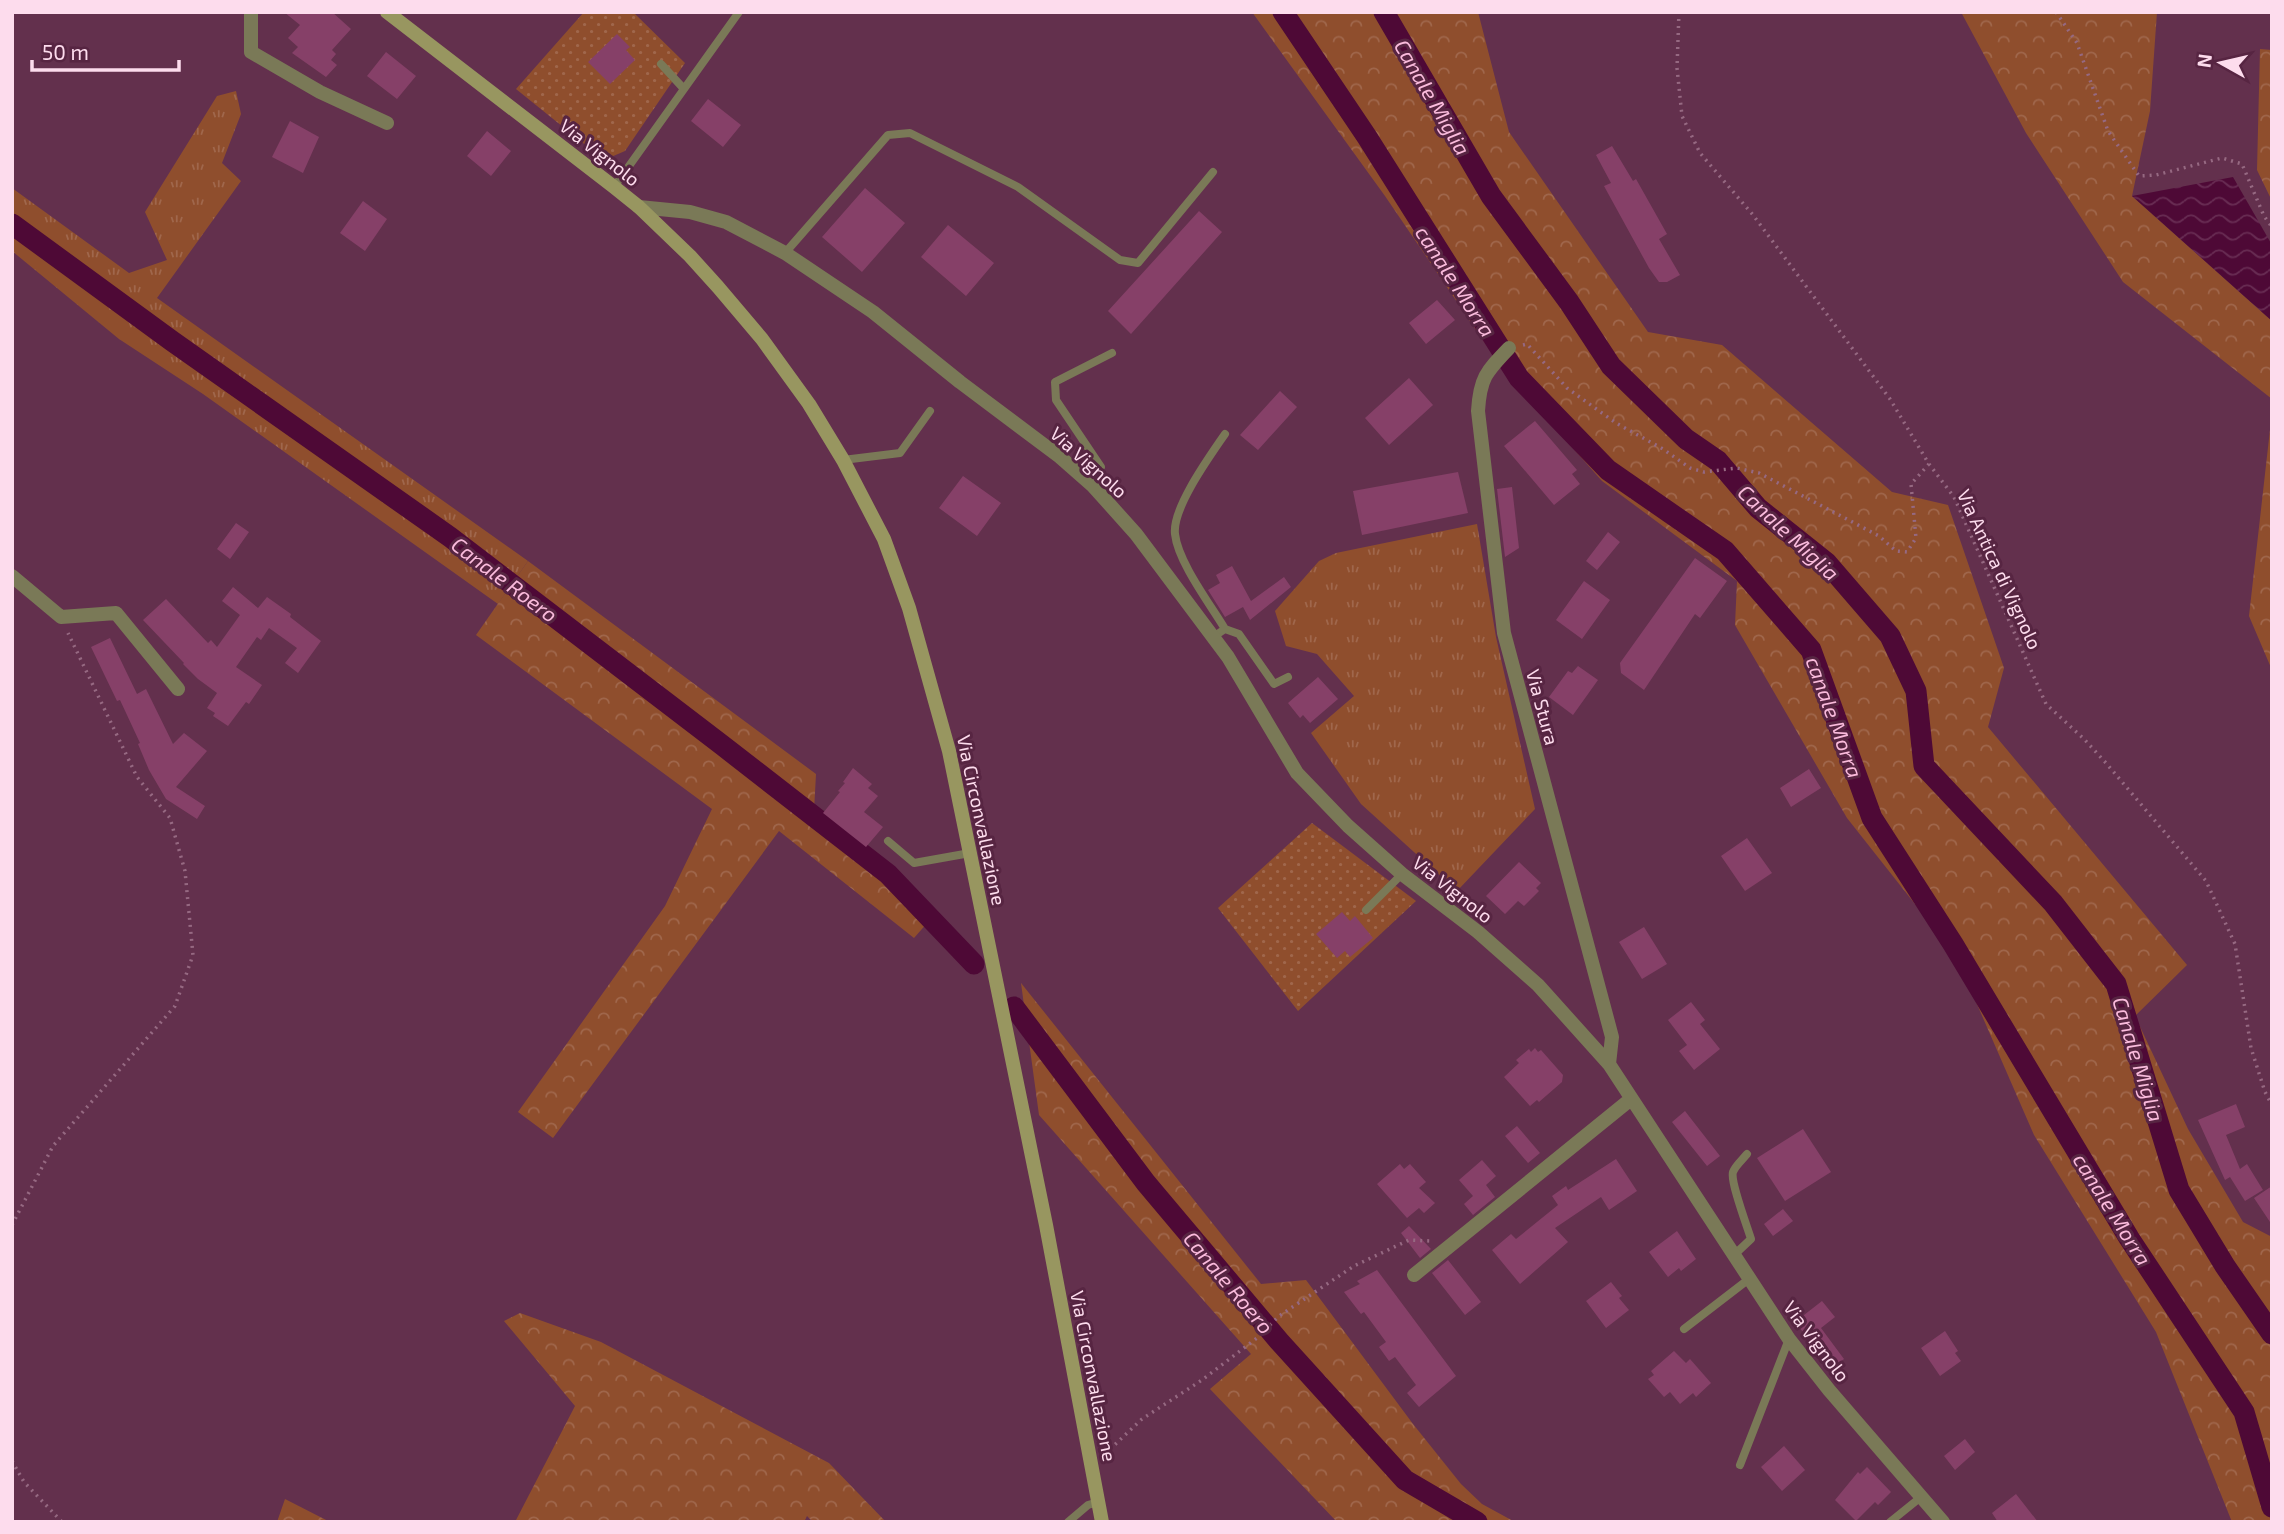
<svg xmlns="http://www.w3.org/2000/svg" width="2284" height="1534" font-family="'Exo 2',sans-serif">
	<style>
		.grass { fill: url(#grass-tufts) }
		.forest { fill: url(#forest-crowns) }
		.garden { fill: url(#garden-dots) }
		.water { fill: url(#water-waves) }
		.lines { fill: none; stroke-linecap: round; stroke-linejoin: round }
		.canal { stroke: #4e0936; stroke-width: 21 }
		.building { fill: #864068 }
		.path { stroke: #966982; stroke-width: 3.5; stroke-dasharray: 2 5; stroke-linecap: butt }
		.service { stroke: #7a7957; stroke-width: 8 }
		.minor { stroke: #7a7957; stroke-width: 14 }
		.secondary { stroke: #989660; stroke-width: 14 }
		.labels { text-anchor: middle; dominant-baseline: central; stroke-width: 6; stroke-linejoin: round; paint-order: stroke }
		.street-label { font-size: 19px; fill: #fddced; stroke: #572542 }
		.water-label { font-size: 21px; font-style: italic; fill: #fabbdc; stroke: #572542 }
	</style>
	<defs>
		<pattern id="grass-tufts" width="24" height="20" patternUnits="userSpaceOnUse" patternTransform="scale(1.75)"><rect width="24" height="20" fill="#8f4e2d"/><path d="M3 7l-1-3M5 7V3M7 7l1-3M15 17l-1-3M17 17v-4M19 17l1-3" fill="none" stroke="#a0674c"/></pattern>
		<pattern id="forest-crowns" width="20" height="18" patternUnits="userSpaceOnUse" patternTransform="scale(1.75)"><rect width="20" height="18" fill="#8f4e2d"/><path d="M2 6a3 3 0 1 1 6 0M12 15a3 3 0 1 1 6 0" fill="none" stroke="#a0674c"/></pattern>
		<pattern id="garden-dots" width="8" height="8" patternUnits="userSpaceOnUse" patternTransform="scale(1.75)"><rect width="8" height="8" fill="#8f4e2d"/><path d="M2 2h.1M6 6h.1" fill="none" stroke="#a0674c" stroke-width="1.8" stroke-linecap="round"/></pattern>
		<pattern id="water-waves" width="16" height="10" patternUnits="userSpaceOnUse" patternTransform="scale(1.75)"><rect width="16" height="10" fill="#4e0936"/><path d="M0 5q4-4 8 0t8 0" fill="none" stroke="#682c53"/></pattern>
	</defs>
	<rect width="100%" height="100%" fill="#63304d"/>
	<path class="grass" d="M236,91l5,23 -19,49 19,18 -84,117 371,263 -30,43 -295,-210 -84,-55 -107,-88v-63l117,85 38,-13 -22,-48 72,-116z
		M1477,524l19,113 39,172 -78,82 -96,-87 -50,-71 43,-37 -37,-42 -31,-8 -11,-35 44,-50 17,-8z"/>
	<path class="forest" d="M1252,12h226l31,120 139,200 74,13 170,147 56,13 56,163 -16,59 199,238 -52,51 53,113 55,93 29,15v285h-40l-76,-190 -122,-197 -78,-179 -109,-138 -112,-193 2,-44 -135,-100 -100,-113 -117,-172z
		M1961,12h196l-7,99 -18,85 140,125v78l-149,-117 -97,-149z
		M2260,49l12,1v151l-15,-31z
		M2272,412v258l-23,-54z
		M528,561l288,213 -2,37 59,47 17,9 46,46 -22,25 -135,-107 -226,307 -35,-26 147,-206 47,-97 -236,-174z
		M1021,983l240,301 45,-4 107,144 48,60 21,20 33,18h-178l-127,-133 41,-35 -212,-239z
		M520,1313l81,29 228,121 57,59h-73l-6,-6 -3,6h-289l60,-116 -71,-85z
		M285,1499l45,23h-53z"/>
	<path class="garden" d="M584,12h49l52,51 -60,88 -21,9 -88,-71z
		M1312,823l104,78 -118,110 -80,-103z"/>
	<path class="water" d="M2233,177l39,68v76l-140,-125z"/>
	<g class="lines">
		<path class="canal" d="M1283,12l84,125 152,241 89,92 117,81 86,99 61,168 81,126 176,294 115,174 28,95
			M1384,12l107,184 78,106 42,64 75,73 32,22 40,47 69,55 63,73 26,55 8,75 129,137 63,81 63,206 46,76 47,68
			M12,224l160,117 278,196 272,208 166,129 86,90
			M1014,1007l132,176 133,158 126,139 72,42"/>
	</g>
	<path class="building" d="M284,12h48l19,17 -19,21 4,4 -5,6 6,5 -11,12 -34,-24 6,-6 -10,-9 12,-13z
		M617,34l13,13 -4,3 9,10 -25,24 -22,-22z
		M386,52l30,24 -19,23 -30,-23z
		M708,99l33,26 -18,22 -32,-26z
		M290,121l29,16 -16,36 -31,-16z
		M487,131l24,20 -20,25 -24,-20z
		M1612,146l21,35 3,-2 31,55 -8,5 21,36 -13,7h-8l-10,-14 -45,-82 7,-3 -15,-28z
		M865,188l40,35 -43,49 -40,-35z
		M363,201l24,18 -22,32 -25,-18z
		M1199,211l23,21 -91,102 -23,-23z
		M948,225l46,38 -28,33 -45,-39z
		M1437,300l18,20 -29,24 -17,-21z
		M1409,378l24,27 -44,40 -24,-27z
		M1280,391l17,16 -39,43 -18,-15z
		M1535,421l42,49 -5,4 8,10 -26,21 -50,-59z
		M1458,472l10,41 -106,22 -9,-44z
		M963,476l38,27 -24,33 -38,-28z
		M1512,487l7,61 -14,9 -8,-68z
		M236,523l13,9 -19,27 -13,-10z
		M1608,532l12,10 -23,28 -11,-9z
		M1695,558l32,23 -27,37 -5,-4 -51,76 -23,-17 -1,-10z
		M1232,566l19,35 33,-24 7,10 -41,33 -7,-13 -18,10 -17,-27 12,-7 -4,-8z
		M1584,581l26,19 -28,39 -26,-19z
		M233,587l25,21 9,-11 24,17 -1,3 31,24 -23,32 -13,-10 12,-15 -28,-20 -8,12 -4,-3 -21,30 26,18 -13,19 -3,-2 -18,24 -15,-10 2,-3 -8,-5 10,-15 -19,-14 -15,-15 1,-1 -41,-43 23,-21 42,44 3,-3 6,7 23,-32 -18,-14z
		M110,638l27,56 9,-5 27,55 11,-11 23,18 -31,36 29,19 -8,13 -31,-20 -17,-29 -11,-26 2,-1 -20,-43 -3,1 -26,-54z
		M1578,666l20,14 -25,35 -24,-18 19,-26 4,2z
		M1318,677l20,22 -28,24 -7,-8 -3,3 -12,-15z
		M853,768l19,16 -4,4 10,8 -14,16 19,15 -17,20 -43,-34 17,-21 -2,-1 7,-8 -2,-1z
		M1809,769l12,19 -30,19 -11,-19z
		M1747,838l25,35 -27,18 -24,-35z
		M1519,862l22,21 -5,5 3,3 -15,15 -6,-5 -13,13 -19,-18z
		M1342,912l8,9 5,-5 18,22 -23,19 -5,-6 -8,7 -21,-24z
		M1644,927l23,37 -25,15 -23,-37z
		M1691,1002l14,18 -5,4 20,25 -26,21 -15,-19 8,-6 -19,-25z
		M1535,1048l3,4 3,-2 22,25 -1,7 -23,20 -2,-2 -7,6 -26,-29 15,-14 -3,-3 13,-11 2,3z
		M2236,1104l9,23 -19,8 14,34 7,-5 16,26 -18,11 -15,-24 -5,3 -27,-60z
		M1685,1111l35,45 -13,10 -35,-44z
		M1517,1126l23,27 -12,10 -23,-27z
		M1803,1129l28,43 -46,29 -28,-43z
		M1616,1159l21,32 -28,19 -8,-13 -46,31 13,14 -48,42 -28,-34 19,-16 5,5 42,-34 -6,-9 14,-10 2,4z
		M1482,1160l14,16 -10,9 9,12 -22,18 -9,-11 9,-8 -14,-16z
		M1400,1164l4,5 6,-5 16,18 -7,6 16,15 -11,10 -5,-5 -12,10 -30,-34z
		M2272,1186v39l-18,-27z
		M1783,1209l10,12 -20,15 -9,-12z
		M1409,1226l22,23 -11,9 -19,-25z
		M1677,1231l19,28 -15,12 -2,-3 -11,9 -19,-25z
		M1448,1260l33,42 -16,13 -33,-42z
		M1377,1270l79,106 -37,31 -12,-14 9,-8 -21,-28 -6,4 -10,-14 7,-5 -22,-30 -3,2 -17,-22 16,-8 -3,-3z
		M1611,1282l11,14 -3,2 10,12 -23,18 -20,-27z
		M1822,1301l13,16 -14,11 23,31 -12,10 -37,-47z
		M1945,1331l13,20 -3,2 6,8 -21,15 -19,-28z
		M1674,1351l12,12 4,-4 21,24 -15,14 -3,-4 -13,11 -10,-12 -6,5 -16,-18 6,-4 -3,-4z
		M1965,1439l10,13 -20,18 -11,-14z
		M1784,1446l21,24 -23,21 -21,-24z
		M1867,1467l24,25 -13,13 -3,-3 -19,19 -21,-21 23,-28 2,2z
		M2016,1494l22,28h-40l-6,-9z"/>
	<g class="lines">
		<path class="path" d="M1679,12l-2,56 5,48 18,37 53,62 137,184 39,65 25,33 92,207 38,35 22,24 100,118 29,63 16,104 14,44 7,13
			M2056,12l21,31 31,88 31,45 17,-1 66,-17 20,6 22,52 8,11
			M1523,345l4,-1 40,44 49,35 47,26 27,19 14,4 33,-4 22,5 120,63 17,15 11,1 9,-14 -5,-54 18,-20
			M12,1225l41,-79 122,-140 18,-51 -8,-84 -15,-53 -33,-41 -69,-144
			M1105,1454l37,-35 60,-39 55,-42 22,-22 75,-50 55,-26 21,1
			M12,1461l12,21 38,40"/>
		<path class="service" d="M661,64l23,25
			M614,187l125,-175
			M785,253l103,-118 22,-2 108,54 102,73 18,3 75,-91
			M843,460l57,-7 30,-42
			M1093,486l8,-19 -45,-67 -1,-18 57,-29
			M1225,629c-15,-25 -47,-67 -50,-95 -3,-26 35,-78 50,-100
			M1213,637l12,-8 14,5 35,50 14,-7
			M888,841l26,22 56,-10
			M1366,910l36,-36
			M1734,1255l17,-16c-4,-13 -21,-58 -18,-67 2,-6 10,-13 14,-18
			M1684,1329l65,-50
			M1740,1465l49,-126
			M1068,1522l20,-17 10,-3
			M1890,1522l31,-25"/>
		<path class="minor" d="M251,12v40l69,40 67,31
			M639,207l51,5 36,10 59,31 88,59 87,70 100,75 33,29 43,48 92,123 69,116 51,53 54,48 76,58 60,53 71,79 180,275 40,51 114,132
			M1509,348c-23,24 -29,30 -31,63l26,222 108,404 -3,27
			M12,576l49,41 55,-4 62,76
			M1414,1275l217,-176"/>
		<path class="secondary" d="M387,12l227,175 25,20 51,49 28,31 44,52 47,65 34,56 41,79 25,69 40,143 97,474 56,297"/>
	</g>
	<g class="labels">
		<g class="street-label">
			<text transform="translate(600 152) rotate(38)">Via Vignolo</text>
			<text transform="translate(1089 462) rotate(42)">Via Vignolo</text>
			<text transform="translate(2000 569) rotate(65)">Via Antica di Vignolo</text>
			<text transform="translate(1543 707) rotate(75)">Via Stura</text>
			<text transform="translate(982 820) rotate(78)">Via Circonvallazione</text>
			<text transform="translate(1453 889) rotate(38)">Via Vignolo</text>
			<text transform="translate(1817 1341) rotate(53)">Via Vignolo</text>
			<text transform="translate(1094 1376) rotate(79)">Via Circonvallazione</text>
		</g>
		<g class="water-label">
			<text transform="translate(1433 97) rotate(60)">Canale Miglia</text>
			<text transform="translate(1456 281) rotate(57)">canale Morra</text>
			<text transform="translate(1789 532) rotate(43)">Canale Miglia</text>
			<text transform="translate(505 579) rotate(37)">Canale Roero</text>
			<text transform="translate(1835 717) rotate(70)">canale Morra</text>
			<text transform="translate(2139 1059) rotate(73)">Canale Miglia</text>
			<text transform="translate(2113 1209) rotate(58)">canale Morra</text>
			<text transform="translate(1229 1282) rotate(50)">Canale Roero</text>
		</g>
	</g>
	<rect width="2284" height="1534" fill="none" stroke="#fddced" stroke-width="28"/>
	<g transform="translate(2221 63) rotate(278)" stroke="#572542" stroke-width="5" paint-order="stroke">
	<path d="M0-5L12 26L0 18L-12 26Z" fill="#fddced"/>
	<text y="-10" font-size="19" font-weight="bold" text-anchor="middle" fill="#fddced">N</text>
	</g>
	<path d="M32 60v10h147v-10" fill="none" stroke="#fddced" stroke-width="3.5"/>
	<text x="42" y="60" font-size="21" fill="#fddced" stroke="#572542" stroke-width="5" paint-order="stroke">50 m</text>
</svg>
